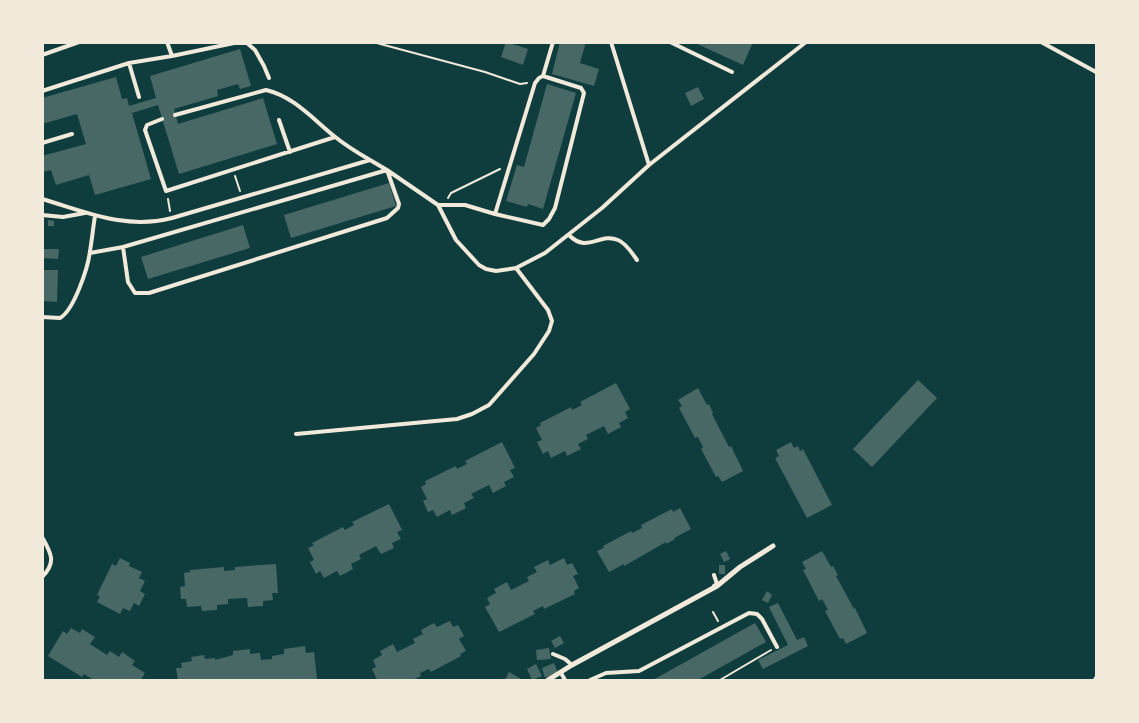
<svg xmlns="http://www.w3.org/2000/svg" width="1139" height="723" font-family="Lato,sans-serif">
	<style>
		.building { fill: #486865 }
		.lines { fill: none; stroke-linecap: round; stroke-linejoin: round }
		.path { stroke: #f1e9da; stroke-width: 2 }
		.service { stroke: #f1e9da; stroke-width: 4 }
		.minor { stroke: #f1e9da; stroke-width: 5 }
	</style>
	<rect width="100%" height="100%" fill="#0f3d3e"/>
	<path class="building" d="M506,42l22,7 -5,16 -22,-8z
		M560,42h26l-6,21 19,6 -5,17 -42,-12z
		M693,42h60l-10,23z
		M240,49l11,37 -11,3 -2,-5 -21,6 1,6 -44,13 4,15 85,-26 14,46 -98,30 -21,-69 -26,8 19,66 -56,16 -6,-20 -33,10 -5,-15 -9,2v-16l44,-12 -9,-30 -35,10v-26l74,-21 6,22 5,-1 2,8 27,-8 -6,-22z
		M547,84l29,9 -33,116 -15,-5 -1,3 -21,-6 11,-36 7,2z
		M698,87l6,12 -13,7 -6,-13z
		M389,183l7,23 -105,32 -7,-23z
		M48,220l6,1v5h-6z
		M243,225l7,23 -102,31 -7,-22z
		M42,249h17l-1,10 -16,-1z
		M42,270h16l-1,32 -15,-1z
		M918,380l19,18 -65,69 -19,-18z
		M616,383l14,26 -5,3 3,6 -9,5 2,4 -13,7 -4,-8 -18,9 2,4 -10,5 3,5 -14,7 -2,-5 -14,7 -3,-7 -5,3 -6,-12 5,-2 -6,-12 5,-3 -1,-2 31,-16 1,3 10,-5 -2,-3z
		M698,388l9,17 2,-1 4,9 -1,1 17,33 2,-1 12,25 -21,11 -4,-6 -2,1 -15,-28 2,-2 -5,-10 -3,1 -16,-30 3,-2 -4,-6z
		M502,442l13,26 -5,2 4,7 -10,5 2,4 -13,7 -4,-8 -18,9 3,4 -10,5 2,5 -14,7 -2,-5 -13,7 -4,-7 -5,2 -5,-11 4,-2 -6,-12 5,-3 -1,-3 31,-15 1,3 10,-5 -2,-3z
		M791,442l3,6 4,-2 2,5 3,-2 29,56 -25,13 -32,-60 4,-2 -3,-6z
		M389,504l13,26 -5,2 4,7 -9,4 2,5 -13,6 -5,-8 -17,9 2,4 -10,5 2,5 -13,7 -3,-5 -13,7 -4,-7 -4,3 -6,-12 4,-2 -6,-12 6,-3 -2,-2 31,-16 2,3 9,-5 -2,-3z
		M680,508l11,21 -17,9 1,1 -9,5v-2l-42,24v-2l-15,8 -12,-21 7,-3 -1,-2 28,-15 1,2 10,-5 -1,-3 31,-16 1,3z
		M726,551l4,8 -6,3 -4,-8z
		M822,551l9,16 2,-1 5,9 -2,1 18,33 1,-1 12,25 -21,11 -3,-6 -3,1 -15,-28 3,-1 -6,-11 -3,2 -16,-31 3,-1 -4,-7z
		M120,558l10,5 -1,3 13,6 -3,6 6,3 -5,10 5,3 -6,12 -5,-3 -4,8 -7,-3 -3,6 -23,-12 3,-6 -3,-1 15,-31 4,2z
		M564,558l3,7 5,-2 6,11 -5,2 6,12 -5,3 1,3 -31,15 -1,-3 -10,5 2,3 -36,18 -14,-25 5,-3 -3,-6 9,-5 -2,-4 13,-7 4,8 18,-9 -2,-4 10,-5 -3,-5 14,-7 2,5z
		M276,564l2,29h-6l1,7 -10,1v5l-15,1 -1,-9 -19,1v5l-11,1v5l-15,1 -1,-5 -14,1 -1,-8h-5l-1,-12 5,-1 -1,-13 6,-1v-2l34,-3v4l11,-1v-3z
		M719,565h6v9h-6z
		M767,591l5,4 -4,8 -6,-3z
		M778,603l19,37 7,-3 4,9 -45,23 -5,-9 30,-15 -19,-38z
		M450,621l3,6 5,-2 6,11 -5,3 7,12 -6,3 1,2 -30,16 -2,-3 -9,4 1,3 -8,4h-36l-5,-11 4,-2 -3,-7 9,-5 -2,-4 13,-7 4,8 18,-9 -2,-4 10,-5 -2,-4 13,-7 3,4z
		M755,623l11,19 -68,38h-45z
		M71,628l9,5 2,-4 13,8 -5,7 17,11 3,-4 9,6 3,-5 13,9 -3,4 13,8 -4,7h-47l-10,-6 -2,3 -34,-21 15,-25 4,3z
		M560,636l4,7 -9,5 -4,-7z
		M305,646l1,7 8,-1 3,27 -139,1 -2,-12h6l-1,-5 11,-2 -1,-4 13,-2 1,4 10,-1v2l18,-5v-4l17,-2v5l10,-1 1,7 11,-1v-3l12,-2v-5z
		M549,648l2,11 -14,1 -1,-10z
		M554,663l4,10 -13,5 -3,-10z
		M536,664l6,12 -10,4 -5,-11z
		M509,672l12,7 -1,1h-15z"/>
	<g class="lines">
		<path class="path" d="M373,42l112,30 35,12 7,-1
			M235,176l5,15
			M448,198l3,-5 49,-24
			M168,199l2,12
			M713,612l5,9
			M720,680l51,-30"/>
		<path class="service" d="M167,42l5,14
			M611,42l38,123
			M670,42l62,30
			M1041,42l55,30
			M42,55l37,-13
			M129,63l10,34
			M543,76l10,-34
			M42,91l87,-28 43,-7 62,-13h13l8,7 9,16 5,12
			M175,115l91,-25c27,6 47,29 68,46 11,9 24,17 36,24
			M162,119l-15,6 -2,5 21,61 169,-54
			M279,120l11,32
			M42,143l30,-9
			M42,199c45,13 83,31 130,19l198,-58 17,10 51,35h27l30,9 48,11 6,-6 6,-11 29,-115 -3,-5 -38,-12 -4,2 -4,5 -40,131
			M438,205l18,35 23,25 7,4 10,2 20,-3 29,-15 57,-45 47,-43 157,-123
			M42,215l21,2 22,-4
			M569,235c18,19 31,-3 49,5 8,3 14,13 19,20
			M90,253l33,-6 264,-77 12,34 -1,4 -11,10 -238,75h-14l-7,-11 -5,-35
			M42,317l18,1c14,-8 28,-50 30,-67 2,-11 3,-23 5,-35
			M296,434l161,-15 15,-5 17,-9 45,-51 15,-23 3,-10 -4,-11 -32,-42
			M42,537c9,16 15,25 0,40
			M714,575l3,9 -3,2
			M553,654l12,5 7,6
			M561,673l4,7
			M590,680l16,-7 33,-2 110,-58 8,1 5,5 15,28
			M1095,680l1,-2"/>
		<path class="minor" d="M548,680l24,-15 145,-79 23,-19 33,-21"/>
	</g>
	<rect width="1139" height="723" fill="none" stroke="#f1e9da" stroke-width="88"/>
</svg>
